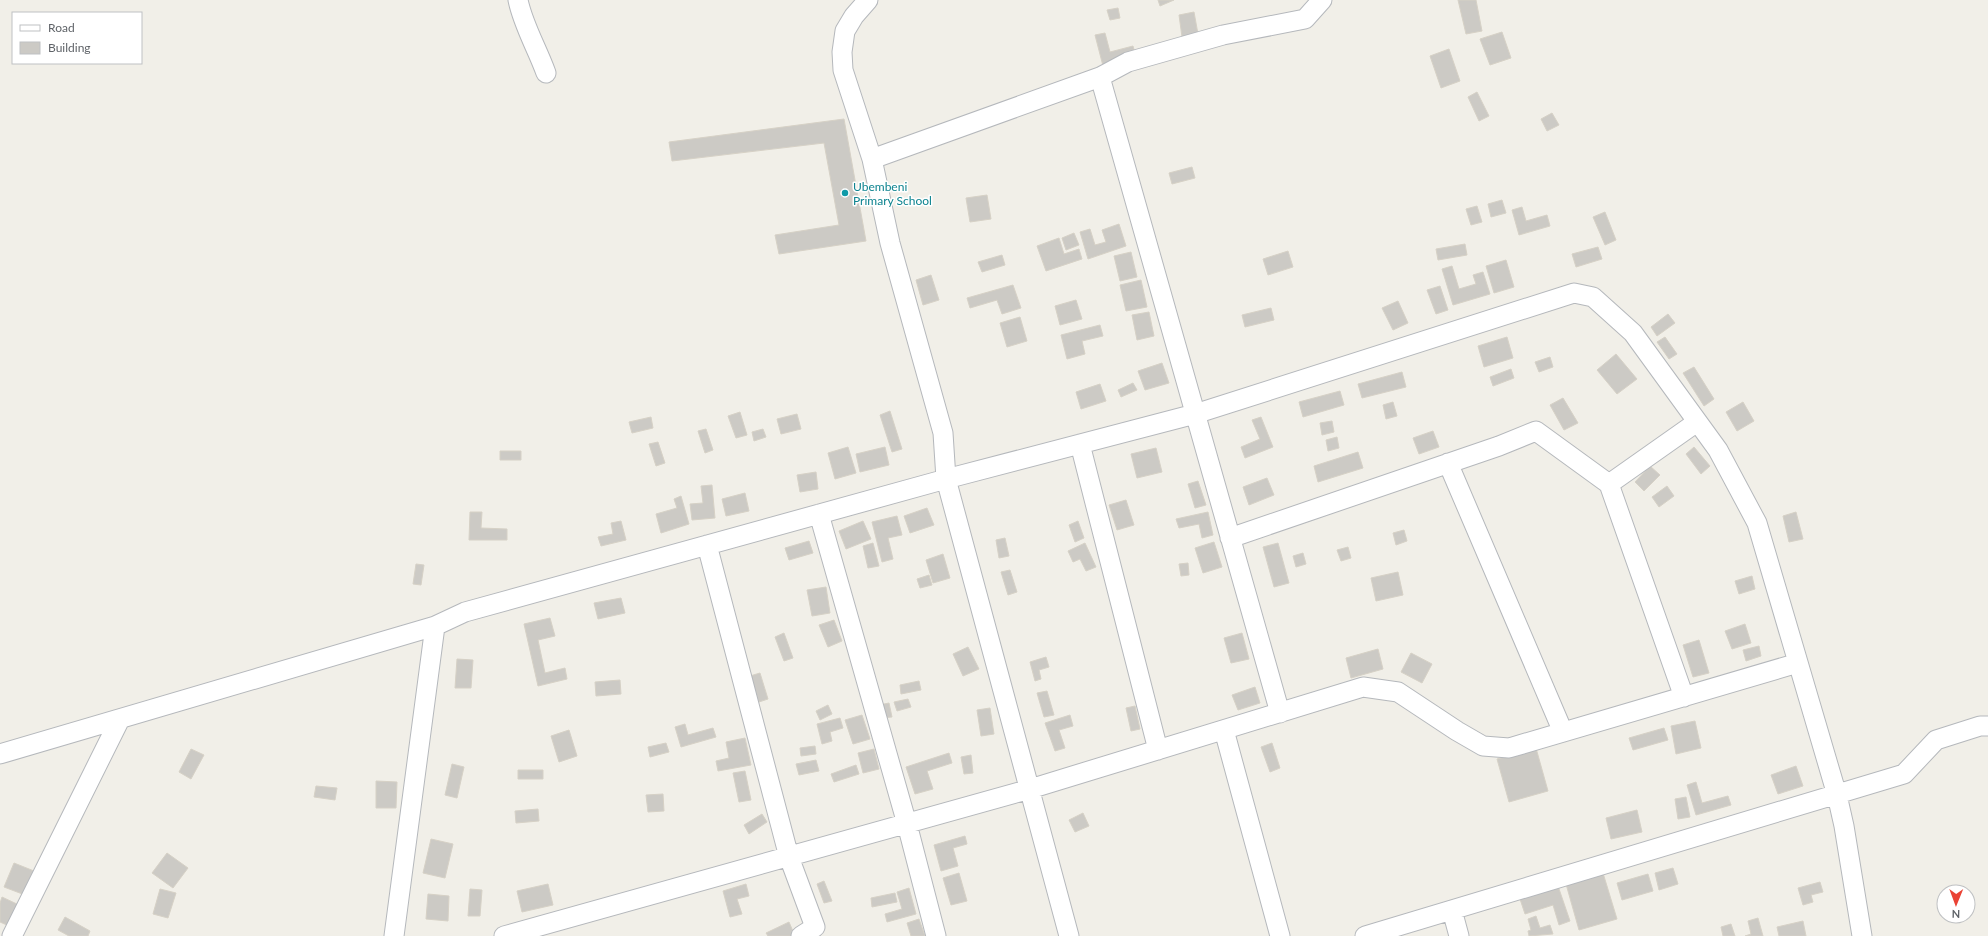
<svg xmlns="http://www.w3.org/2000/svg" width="1988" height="936" font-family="Lato,sans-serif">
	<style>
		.building { fill: #cccac5; stroke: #d6d1c6 }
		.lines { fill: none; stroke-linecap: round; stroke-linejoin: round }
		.minor-casing { stroke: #b5b8bc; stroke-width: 21 }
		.minor { stroke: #fff; stroke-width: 19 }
		.culture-dot { fill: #0f9aa8; stroke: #fff; stroke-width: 1.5 }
		.labels { text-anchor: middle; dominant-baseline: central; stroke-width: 3; stroke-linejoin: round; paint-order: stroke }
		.culture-label { font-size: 12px; fill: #0d838f; stroke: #fff; text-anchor: start }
	</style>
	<rect width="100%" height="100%" fill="#f1efe8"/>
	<path class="building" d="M1158,0h16l-14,6z
		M1458,0h18l6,31 -16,3z
		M1118,8l2,10 -10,2 -3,-10z
		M1194,12l4,22 -16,3 -3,-22z
		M1502,32l9,26 -21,7 -10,-26z
		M1105,33l5,19 23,-6 3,11 -33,9 -8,-31z
		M1449,49l11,32 -19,7 -11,-32z
		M1477,92l12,24 -10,5 -11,-24z
		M1552,113l7,12 -12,6 -6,-12z
		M844,119l22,122 -87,13 -4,-19 64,-10 -15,-82 -152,18 -3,-19z
		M1192,167l3,11 -23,6 -3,-11z
		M987,195l4,24 -21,3 -4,-24z
		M1502,200l4,13 -15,4 -3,-13z
		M1477,206l5,16 -11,3 -5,-16z
		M1522,207l4,14 21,-6 3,11 -31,9 -7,-25z
		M1605,212l11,28 -11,5 -12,-28z
		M1119,224l7,22 -38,13 -8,-27 10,-3 5,16 11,-3 -4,-12z
		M1074,233l5,12 -13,5 -4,-12z
		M1059,238l5,16 15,-5 3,10 -36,12 -9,-25z
		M1465,244l2,11 -29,5 -2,-11z
		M1598,247l4,12 -26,8 -4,-13z
		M1288,251l5,16 -25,8 -5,-16z
		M1131,252l6,25 -17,4 -6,-25z
		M1002,255l3,10 -23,7 -4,-10z
		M1506,260l8,27 -20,6 -8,-27z
		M1452,266l7,23 17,-5 -3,-9 10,-3 7,22 -37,11 -11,-36z
		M931,275l8,25 -16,5 -7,-25z
		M1141,280l6,27 -21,4 -6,-26z
		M1013,285l8,23 -19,6 -5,-14 -27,8 -3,-10z
		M1440,286l8,24 -12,4 -9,-24z
		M1076,300l6,19 -22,6 -5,-19z
		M1398,301l10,22 -15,7 -11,-22z
		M1271,308l3,12 -29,7 -3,-12z
		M1149,312l5,24 -17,4 -5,-25z
		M1668,314l7,9 -18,13 -6,-9z
		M1020,317l7,24 -20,6 -7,-24z
		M1100,325l3,11 -21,5 3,13 -18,5 -6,-24z
		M1507,337l6,21 -29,9 -6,-21z
		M1665,337l12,17 -8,5 -12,-17z
		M1616,354l21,25 -20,15 -20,-24z
		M1550,357l3,10 -14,5 -4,-10z
		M1162,363l7,20 -24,7 -7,-19z
		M1694,367l20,32 -10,7 -21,-33z
		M1511,369l3,9 -21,8 -3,-9z
		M1402,372l4,15 -44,11 -4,-14z
		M1133,383l4,7 -16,7 -3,-7z
		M1100,384l6,17 -25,8 -5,-17z
		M1340,391l4,14 -41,12 -4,-15z
		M1563,398l15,25 -14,7 -14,-25z
		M1393,402l4,14 -11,3 -3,-14z
		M1743,402l11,19 -17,10 -11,-19z
		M890,411l12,38 -10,3 -12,-37z
		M740,412l7,23 -11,3 -8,-22z
		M797,414l4,15 -20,5 -4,-15z
		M651,417l2,11 -21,5 -3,-11z
		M1261,417l12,30 -28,11 -4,-11 19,-8 -8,-19z
		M1332,421l2,11 -12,3 -2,-12z
		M706,429l7,21 -8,3 -7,-22z
		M763,429l3,8 -12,4 -2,-9z
		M1433,431l6,16 -20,7 -6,-16z
		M1337,437l2,11 -11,3 -2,-11z
		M658,442l7,21 -9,3 -7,-22z
		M848,447l8,26 -21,6 -7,-26z
		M885,447l4,18 -29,7 -4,-18z
		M1694,447l16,19 -9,8 -15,-20z
		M1156,448l6,24 -25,6 -6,-24z
		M500,451h21v9h-21z
		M1358,452l5,16 -45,14 -4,-16z
		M1650,466l10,9 -16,16 -9,-9z
		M816,472l2,17 -18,3 -3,-17z
		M1267,478l7,17 -25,10 -6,-18z
		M1198,481l8,24 -11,3 -7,-24z
		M712,485l3,33 -23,2 -2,-16 13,-1 -2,-17z
		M1667,486l7,10 -15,11 -7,-10z
		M745,493l4,18 -23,5 -4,-17z
		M681,496l8,28 -28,9 -5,-19 21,-6 -3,-9z
		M1126,500l8,25 -17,5 -8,-25z
		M927,508l7,17 -24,8 -6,-17z
		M470,512h12l-1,16 26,1v11h-38z
		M1208,512l5,23 -11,3 -3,-14 -20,4 -3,-9z
		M1796,512l7,27 -14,3 -6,-26z
		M897,516l5,19 -14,3 5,21 -11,3 -10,-40z
		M621,521l5,19 -25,6 -3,-9 15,-3 -2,-11z
		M863,521l8,18 -25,10 -7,-18z
		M1078,521l6,17 -9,4 -6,-17z
		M1404,530l3,11 -11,4 -3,-12z
		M1005,538l4,18 -10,2 -3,-18z
		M809,541l4,12 -24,7 -4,-12z
		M1214,542l8,25 -19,6 -8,-25z
		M873,543l6,23 -11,2 -5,-22z
		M1085,543l11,24 -10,4 -6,-12 -7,3 -5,-11z
		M1278,543l11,40 -15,4 -11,-40z
		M1348,547l3,11 -10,3 -4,-11z
		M1303,553l3,11 -10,3 -3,-11z
		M943,554l7,24 -17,5 -7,-23z
		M1188,563l1,12 -8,1 -2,-12z
		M416,564l8,1 -3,20 -8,-1z
		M1010,570l7,22 -9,3 -7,-23z
		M1398,572l5,23 -27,6 -5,-23z
		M929,575l3,10 -12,3 -3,-9z
		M1752,576l3,13 -16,5 -4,-13z
		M826,587l4,26 -18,3 -5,-26z
		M621,598l4,15 -27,6 -4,-16z
		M550,618l5,18 -17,4 7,33 20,-5 2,11 -29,7 -14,-62z
		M834,620l8,21 -14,6 -9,-22z
		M1745,624l6,19 -19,6 -7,-18z
		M784,633l9,25 -9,3 -9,-24z
		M1242,633l7,26 -18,4 -7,-25z
		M1699,640l10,33 -16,4 -10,-32z
		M1759,646l2,10 -15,5 -3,-11z
		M968,647l11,22 -16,7 -10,-22z
		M1378,649l5,20 -32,9 -5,-20z
		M1411,653l21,11 -10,19 -21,-11z
		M1046,657l3,10 -10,3 2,9 -6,2 -5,-19z
		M457,659l16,1 -2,28h-16z
		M760,673l8,26 -9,3 -9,-26z
		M620,680l1,14 -25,2 -1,-14z
		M919,681l2,9 -20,4 -1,-9z
		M1255,687l5,16 -22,7 -6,-15z
		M1047,691l7,24 -10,2 -7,-24z
		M908,699l3,8 -14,4 -3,-9z
		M889,703l3,14 -11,1 -2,-13z
		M828,705l4,9 -12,6 -4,-9z
		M1135,706l5,23 -9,2 -5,-23z
		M990,708l4,26 -13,2 -4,-26z
		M862,715l8,24 -17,5 -8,-24z
		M1070,715l3,11 -14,4 6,18 -10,3 -10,-28z
		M840,718l3,10 -13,4 2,9 -10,3 -5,-20z
		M1695,721l6,27 -25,6 -5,-28z
		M685,724l3,11 25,-7 3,9 -35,10 -6,-20z
		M1664,728l4,12 -35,10 -4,-12z
		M569,730l8,26 -18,6 -8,-26z
		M745,738l6,27 -33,6 -2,-10 13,-3 -3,-16z
		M666,743l3,9 -19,5 -2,-10z
		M1272,743l8,25 -10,4 -9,-25z
		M815,746l1,8 -15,2 -1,-8z
		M1536,748l12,43 -39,11 -12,-43z
		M191,749l13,6 -13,24 -12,-7z
		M874,749l5,20 -16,4 -5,-20z
		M949,753l3,10 -25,8 6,18 -18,5 -9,-27z
		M971,755l2,18 -9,1 -3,-17z
		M816,760l3,11 -20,4 -3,-11z
		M452,764l12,3 -7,31 -12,-3z
		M856,765l3,9 -25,8 -3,-8z
		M1796,766l7,20 -25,8 -7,-19z
		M518,770h25v9h-25z
		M745,771l6,29 -12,2 -6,-29z
		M376,781l21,1 -1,26h-20z
		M1696,782l6,21 26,-7 3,9 -35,10 -9,-30z
		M316,786l21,2 -2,12 -21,-3z
		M663,794l1,17 -16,1 -2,-17z
		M1686,797l4,20 -12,2 -3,-20z
		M538,809l1,12 -23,2 -1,-12z
		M1637,810l5,22 -31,7 -5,-21z
		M1083,813l6,13 -14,6 -6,-12z
		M762,814l5,8 -18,12 -5,-9z
		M965,836l2,8 -14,4 5,18 -17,5 -7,-26z
		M431,839l22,5 -8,34 -22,-5z
		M167,853l21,15 -15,20 -21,-15z
		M14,863l20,8 -9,24 -21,-8z
		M1673,868l5,16 -19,6 -4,-17z
		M959,873l8,28 -16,4 -8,-27z
		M1603,873l14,46 -38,11 -13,-46z
		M1648,874l5,17 -31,9 -5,-17z
		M824,881l8,20 -8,2 -7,-19z
		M1820,882l3,10 -12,3 2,7 -10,3 -5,-17z
		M1557,883l13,38 -11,4 -6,-20 -28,9 -6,-18z
		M548,884l5,21 -31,7 -5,-21z
		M746,884l3,12 -12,3 5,15 -12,3 -7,-26z
		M909,888l7,26 -29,8 -2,-8 17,-5 -5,-17z
		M160,889l16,4 -8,25 -15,-4z
		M470,889l12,1 -2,26h-12z
		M895,893l2,9 -25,5 -1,-9z
		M428,894l21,2 -1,25 -22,-2z
		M2,897l17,8 -10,21 -9,-4v-19z
		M1536,916l4,12 10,-3 3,9 -24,2 -1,-5 3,-1 -3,-11z
		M65,917l25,14 -2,5h-19l-11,-6z
		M1758,918l5,18h-18l6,-2 -3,-13z
		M919,919l6,17h-14l-4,-13z
		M1803,921l3,15h-27l-2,-9z
		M789,922l6,14h-27l-2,-3z
		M1731,924l4,12h-12l-2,-9z"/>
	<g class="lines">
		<defs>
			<path id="minor" d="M518,0c5,25 19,48 28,73
				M868,0l-14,16 -9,15 -3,21 1,18 29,89 18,84 53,190 3,46 123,457
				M1100,77l180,636
				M872,159l228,-82 28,-15 95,-27 82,-16 17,-19
				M1080,444l78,306
				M1448,463l115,269
				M1609,484l88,-62
				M819,514l88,310 29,112
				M1230,538l269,-92 37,-15 73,53 75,213
				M707,545l82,312 26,70 -14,9
				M1224,730l56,206
				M0,754l435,-128 30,-14 481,-133 249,-65 379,-121 19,4 40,36 85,117 39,73 80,272 7,31 18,110
				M1452,910l7,26
				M12,936l108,-217
				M394,936l41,-310
				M504,936l526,-147 333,-102 35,5 59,39 26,15 26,2 289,-85
				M1365,936l539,-162 32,-34 44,-14h8"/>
		</defs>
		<use href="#minor" class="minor-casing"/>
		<use href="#minor" class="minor"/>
	</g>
	<circle class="culture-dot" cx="845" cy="193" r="4"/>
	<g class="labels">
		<g class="culture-label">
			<text x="853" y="186">Ubembeni<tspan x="853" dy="14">Primary School</tspan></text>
		</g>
	</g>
	<rect x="12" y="12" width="130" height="52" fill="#ffffff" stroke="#bfc1c3"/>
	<rect x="20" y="25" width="20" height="6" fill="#ffffff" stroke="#bfc1c3"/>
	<text x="48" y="32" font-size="12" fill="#5f6368">Road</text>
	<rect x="20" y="42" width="20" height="12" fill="#cccac5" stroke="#bfc1c3"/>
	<text x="48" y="52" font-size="12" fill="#5f6368">Building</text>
	<g transform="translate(1956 904) rotate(181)"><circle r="19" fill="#ffffff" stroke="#bfc1c3"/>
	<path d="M0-3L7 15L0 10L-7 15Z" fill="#ea4335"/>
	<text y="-6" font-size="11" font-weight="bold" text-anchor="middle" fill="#5f6368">N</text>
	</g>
</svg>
